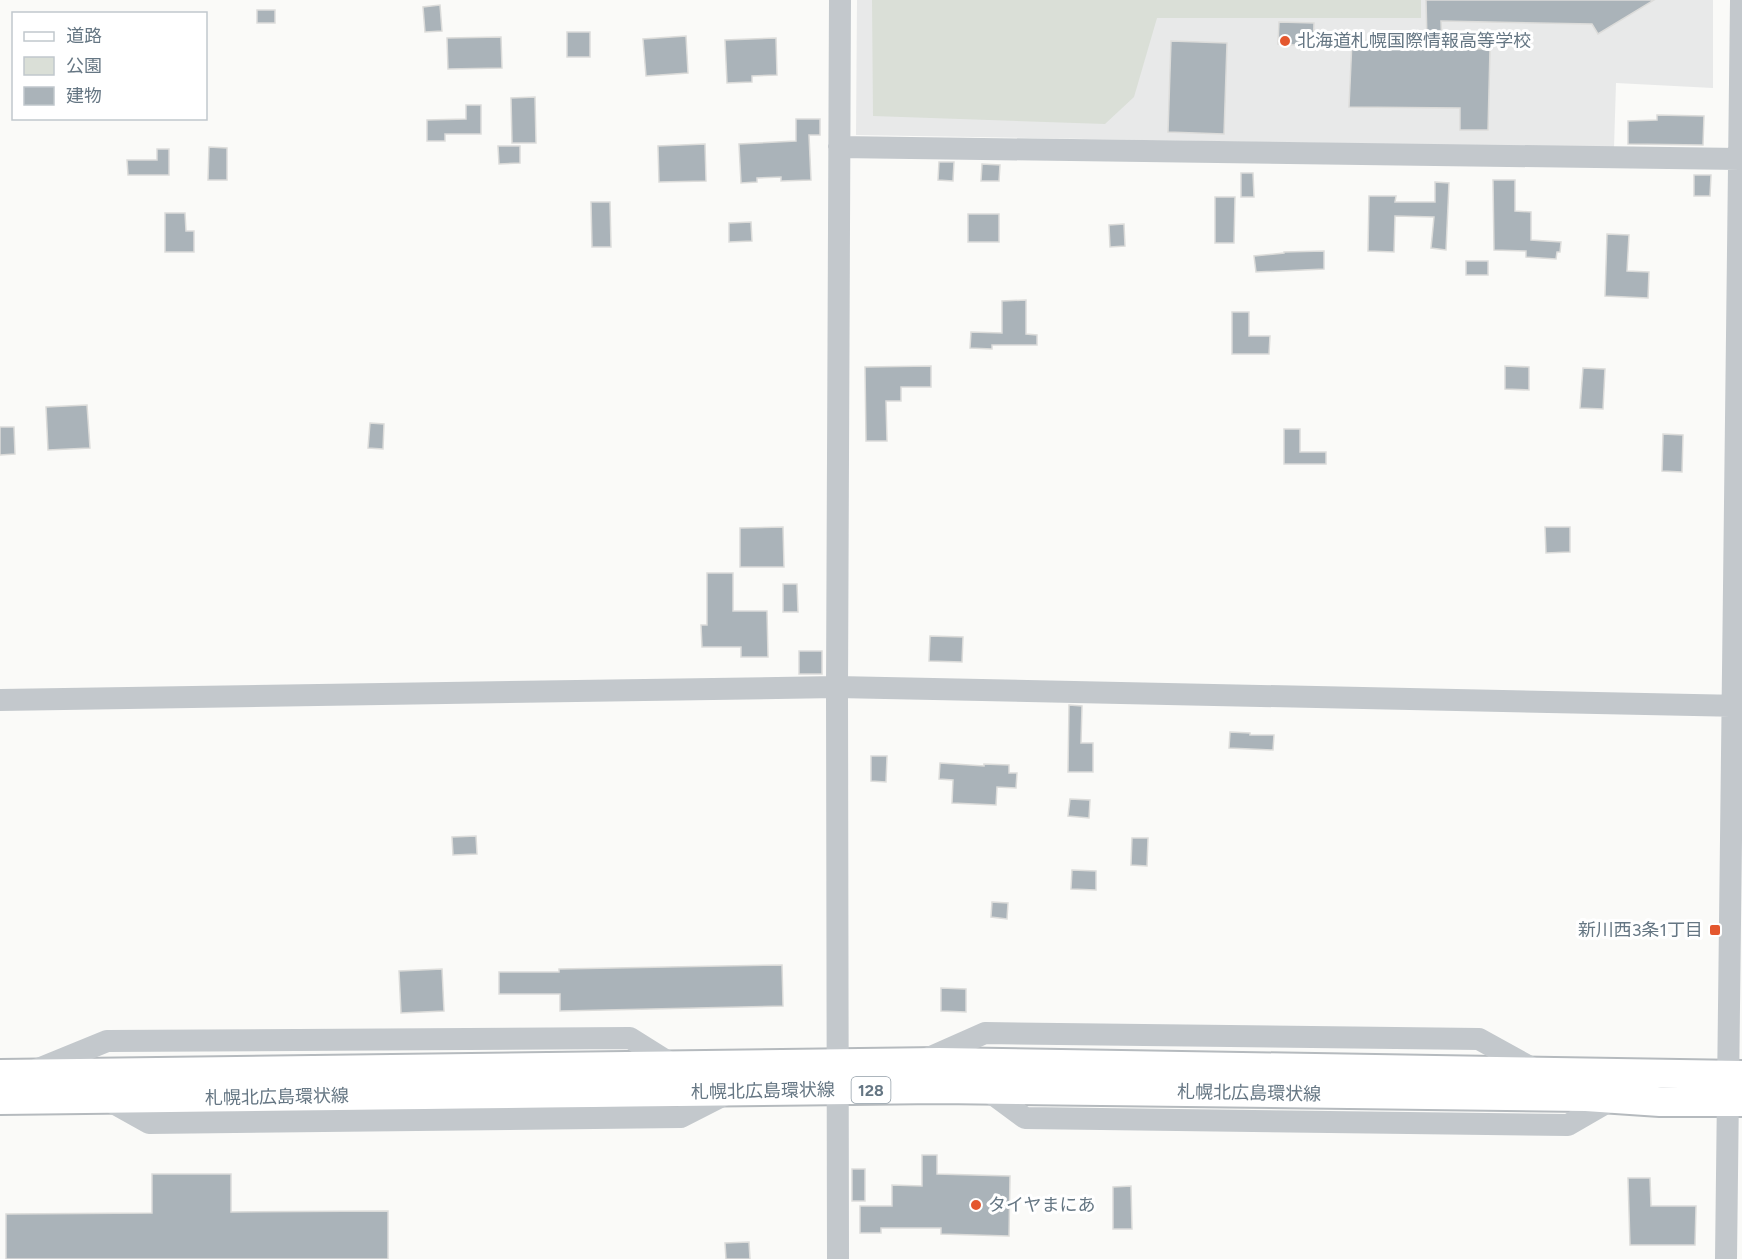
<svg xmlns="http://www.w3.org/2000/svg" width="1742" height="1259" font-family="Figtree,'Noto Sans JP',sans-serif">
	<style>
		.built { fill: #e8e9e9 }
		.green { fill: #dadfd7 }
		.building { fill: #aab3b9; stroke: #dcdcda; stroke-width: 1.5 }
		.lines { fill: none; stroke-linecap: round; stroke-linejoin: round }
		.major-casing { stroke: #b5babe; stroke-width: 32 }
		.minor { stroke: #c3c8cc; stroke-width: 22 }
		.major { stroke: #fff; stroke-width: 28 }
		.poi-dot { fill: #e4572e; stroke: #fff; stroke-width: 2 }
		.labels { text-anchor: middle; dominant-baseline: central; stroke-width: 6; stroke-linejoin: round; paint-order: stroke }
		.shield { fill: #fff; stroke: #939fa8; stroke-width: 1.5 }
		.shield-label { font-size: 16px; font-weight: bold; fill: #657683 }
		.poi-label { font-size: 18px; fill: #657683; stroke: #fff; text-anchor: start }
		.street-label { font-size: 18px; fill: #657683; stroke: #fff }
	</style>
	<rect width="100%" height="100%" fill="#fafaf8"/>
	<path class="built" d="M857,0h856v88l-97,-5 -2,65 -758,-13z"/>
	<path class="green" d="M872,0h549v18h-264l-23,79 -29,27 -232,-8z"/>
	<path class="building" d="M1426,0h228l-56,34 -6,-10 -151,-3 1,27 48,1 -2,81h-28v-22l-111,-1 3,-67 75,2z
		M440,5l2,26 -17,1 -2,-25z
		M257,10h18v13h-18z
		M1279,22l35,1 -1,23 -35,-2z
		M567,32h23v25h-23z
		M686,36l2,37 -42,3 -3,-37z
		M501,37l1,31 -54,1 -1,-31z
		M776,38l1,37 -25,1v6l-25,1 -2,-43z
		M1171,41l56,2 -3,91 -56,-2z
		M535,97l1,46h-24l-1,-45z
		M466,105h15v29h-36v7h-18v-21l39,-1z
		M1657,115l47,1 -1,29 -75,-1v-23l29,-1z
		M796,119h24v16h-11l2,45 -30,1v-4l-24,1v4l-16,1 -2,-39 57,-3z
		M705,144l1,37 -47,1 -1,-36z
		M498,146h22v17l-21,1z
		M209,147l18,1v32h-19z
		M157,149h12v26h-41l-1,-15h30z
		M939,162h15l-1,19 -15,-1z
		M982,164l18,1 -1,16h-18z
		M1241,173h12l1,24h-13z
		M1694,175h17l-1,21h-16z
		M1493,180h22v31l16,1v28l30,2 -1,10h-3l-1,7 -30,-2v-6l-32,-1z
		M1435,182l14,1 -3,67 -15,-2 3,-31 -39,-1 -1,36 -26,-1 1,-55h27l-1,6h40z
		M1215,197h20l-1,46h-19z
		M591,202h19l1,45h-19z
		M165,213h20l1,18h8v21h-29z
		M968,214h31v28h-31z
		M751,222l1,19 -23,1v-19z
		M1124,224l1,22 -15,1 -1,-22z
		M1607,234l22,1 -2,36 22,1 -1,26 -43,-2z
		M1324,251v18l-68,3 -2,-16 30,-3v-1z
		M1466,261h22v14h-22z
		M1026,300v34l11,1v10h-45v4l-22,-1 1,-16 31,1v-32z
		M1232,312h17v24h21l-1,18h-37z
		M931,366v21h-30v14h-15l1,40h-21l-1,-74z
		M1505,366l24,1v23l-24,-1z
		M1583,368l22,1 -2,40 -23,-1z
		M87,405l3,43 -42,2 -2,-43z
		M370,423l14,1 -1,25 -15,-1z
		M0,427h14l1,27 -15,1z
		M1284,429h16v23h26v12h-42z
		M1663,434l20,1 -1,37 -20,-1z
		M783,527l1,40h-44v-39z
		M1545,527h25v25l-24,1z
		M707,573h26v38h34l1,46h-27v-10h-39l-1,-22h6z
		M783,584h14l1,28h-15z
		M930,636l33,1 -1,25 -33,-1z
		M799,651h23v23h-23z
		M1069,705l13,1 -1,37h12v29h-25z
		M1230,732l20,1v2h24l-1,15 -44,-2z
		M871,756h16l-1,26 -15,-1z
		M940,763l44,3v-2l25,1v8h8l-1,15 -19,-1 -1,18 -44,-2 1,-23 -14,-1z
		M1070,799l20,1 -1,18 -21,-2z
		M476,836l1,18 -24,1 -1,-18z
		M1132,838h16l-1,28 -16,-1z
		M1072,870l24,1v19l-25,-1z
		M992,902l16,1 -1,16 -16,-2z
		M782,965l1,41 -223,5v-17h-61v-22h60v-3z
		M442,969l2,42 -43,2 -2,-42z
		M941,988l25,1v23l-25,-1z
		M922,1155h15v19l73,2 -1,60 -68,-2v-6h-60v5h-21v-27h32v-21l30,1z
		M852,1169h13v32h-13z
		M152,1174h79v38l157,-1v48h-382v-45l146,-1z
		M1628,1178h22l1,28h45l-1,39h-65z
		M1131,1186l1,43h-19v-42z
		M749,1242l1,17h-24l-1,-16z"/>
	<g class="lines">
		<defs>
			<path id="major" d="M0,1074l939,-12 803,13
				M0,1100l939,-11 647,8 74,5h82"/>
		</defs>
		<use href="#major" class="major-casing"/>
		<path class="minor" d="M839,147l901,12
			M0,700l837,-13 905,19
			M924,1060l61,-27 494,6 58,32
			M36,1070l71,-29 523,-3 43,27
			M987,1090l38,28 543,7 45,-26
			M106,1099l43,24 532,-6 49,-25
			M838,1259l-1,-572 3,-687
			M1726,1259l15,-1259"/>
		<use href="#major" class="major"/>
	</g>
	<g class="poi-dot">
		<circle cx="1285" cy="41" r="6"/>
		<rect x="1709" y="924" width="12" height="12" rx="3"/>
		<circle cx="976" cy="1205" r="6"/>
	</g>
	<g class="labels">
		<rect class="shield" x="851.5" y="1077" width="39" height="26" rx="4.5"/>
		<g class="shield-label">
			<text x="871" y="1090">128</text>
		</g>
		<g class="poi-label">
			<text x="1297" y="41">北海道札幌国際情報高等学校</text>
			<text x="1703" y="930" text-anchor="end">新川西3条1丁目</text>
			<text x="988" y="1205">タイヤまにあ</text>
		</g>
		<g class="street-label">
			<text transform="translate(763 1091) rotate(-1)">札幌北広島環状線</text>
			<text transform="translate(1249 1093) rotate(1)">札幌北広島環状線</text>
			<text transform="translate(277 1097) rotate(-1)">札幌北広島環状線</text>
		</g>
	</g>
	<rect x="12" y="12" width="195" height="108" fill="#ffffff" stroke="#c1c8cd" stroke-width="1.5"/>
	<rect x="24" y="32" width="30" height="9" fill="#ffffff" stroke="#c1c8cd" stroke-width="1.5"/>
	<text x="66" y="42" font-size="18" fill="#657683">道路</text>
	<rect x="24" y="57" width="30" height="18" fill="#dadfd7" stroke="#c1c8cd" stroke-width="1.5"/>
	<text x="66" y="72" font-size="18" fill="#657683">公園</text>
	<rect x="24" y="87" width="30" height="18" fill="#aab3b9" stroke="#c1c8cd" stroke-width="1.5"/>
	<text x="66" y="102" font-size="18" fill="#657683">建物</text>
</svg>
